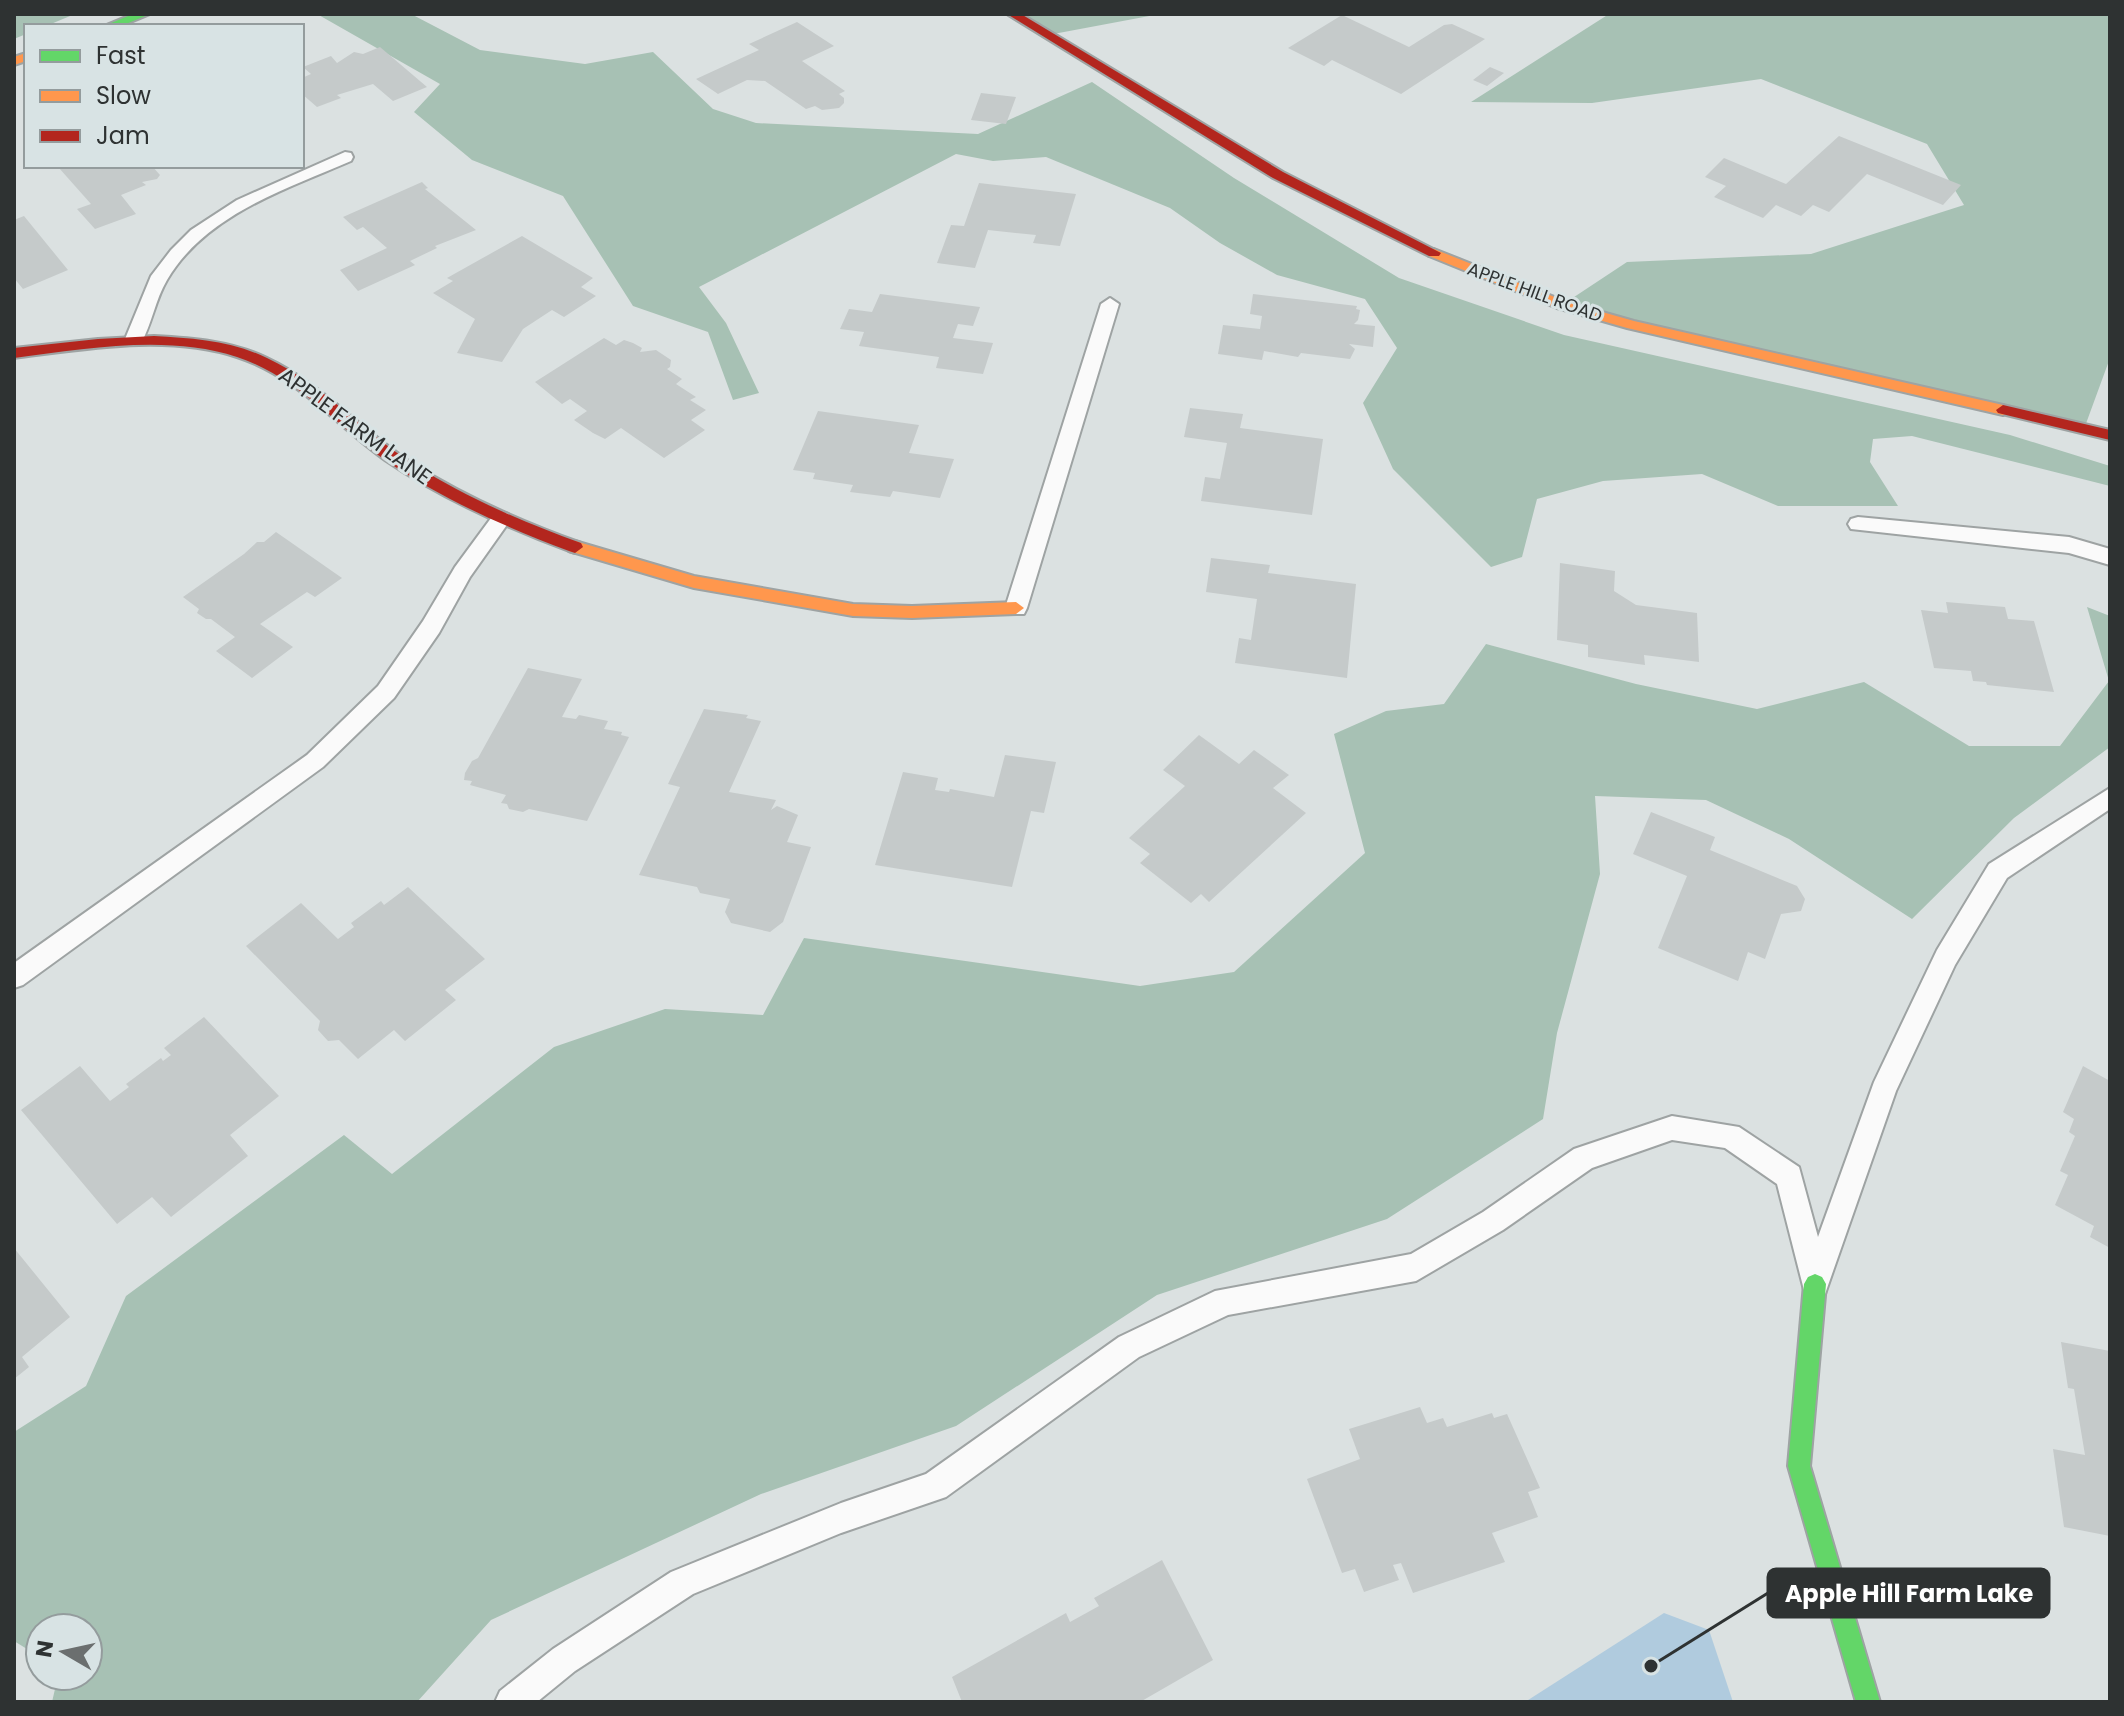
<svg xmlns="http://www.w3.org/2000/svg" width="2124" height="1716" font-family="Poppins,sans-serif">
	<style>
		.forest { fill: #a7c1b4 }
		.water { fill: #b0cbde }
		.building { fill: #c5caca }
		.lines { fill: none; stroke-linecap: round; stroke-linejoin: round }
		.lane-casing { stroke: #9ea3a3; stroke-width: 4 }
		.fast-casing { stroke: #9ea3a3; stroke-width: 4 }
		.slow-casing { stroke: #9ea3a3; stroke-width: 4 }
		.jam-casing { stroke: #9ea3a3; stroke-width: 4 }
		.lane { fill: #fafafa; fill-rule: evenodd }
		.fast { fill: #63d668; fill-rule: evenodd }
		.slow { fill: #ff974d; fill-rule: evenodd }
		.jam { fill: #b3261e; fill-rule: evenodd }
		.labels { text-anchor: middle; dominant-baseline: central; stroke-width: 6; stroke-linejoin: round; paint-order: stroke }
		.far-street-label { font-size: 18px; fill: #2e3232; stroke: #d8e3e4 }
		.street-label { font-size: 22px; fill: #2e3232; stroke: #d8e3e4 }
		.leader { fill: none; stroke: #2e3232; stroke-width: 3 }
		.callout-dot { fill: #2e3232; stroke: #d8e3e4; stroke-width: 3 }
		.callout { fill: #2e3232; stroke: #2e3232; stroke-width: 3 }
		.callout-label { font-size: 24px; text-anchor: middle; font-weight: bold; fill: #fff }
	</style>
	<rect width="100%" height="100%" fill="#dbe1e1"/>
	<path class="forest" d="M14,14h61l-29,12h-20v8l-12,5z
		M310,14h101l69,36 105,14 68,-12 60,57 43,14 222,11 114,-52 142,96 165,100 165,57 446,100 100,31v20l-198,-50 -39,3 -3,23 28,44h-120l-76,-32 -99,7 -66,18 -15,58 -31,10 -98,-98 -30,-66 34,-55 -32,-49 -88,-24 -57,-32 -50,-35 -124,-51 -53,4 -37,-7 -257,133 27,36 33,70 -26,7 -25,-68 -75,-26 -70,-110 -91,-36 -58,-48 26,-28 -123,-70z
		M1013,14h147l-112,21z
		M1609,14h501v344l-26,71 -522,-124 65,-43 184,-8 153,-49 -37,-61 -166,-65 -169,24 -121,-1z
		M2087,607l23,9v131l-96,71 -102,101 -123,-80 -83,-39 -111,-4 5,78 -43,159 -14,86 -156,100 -230,76 -201,131 -195,68 -270,126 -74,82h-365l6,-26h30v-48h-48v29l-26,-16v-209l72,-46 40,-90 218,-161 48,39 162,-127 111,-38 98,6 41,-77 336,48 94,-14 131,-119 -31,-119 52,-23 58,-7 42,-60 150,40 121,25 107,-27 105,64h91l49,-65z"/>
	<path class="water" d="M1664,1613l45,17 24,72h-208z"/>
	<path class="building" d="M1342,15l67,32 35,-22 8,-1 33,15 -84,55 -69,-34 -8,6 -36,-18z
		M797,22l37,24 -32,15 43,30 -6,3 5,4v5l-5,5 -17,2 -7,-4 -9,3 -41,-28 -18,-1 -29,14 -22,-15 63,-29 -10,-6z
		M380,47l47,40 -34,14 -20,-17 -36,11 4,3 -24,9 -15,-13v-16l9,-4 -8,-7 28,-11 6,7 17,-11 9,2z
		M1490,67l14,6 -17,13 -14,-6z
		M981,93l35,4 -10,27 -35,-4z
		M1839,136l122,49 -18,20 -76,-31 -38,38 -16,-7 -12,11 -25,-11 -13,13 -49,-21 12,-11 -21,-9 19,-19 62,26z
		M63,166h89l8,9 -3,4 -15,3 4,3 -25,10 15,19 -41,15 -18,-20 14,-5 -32,-36z
		M422,182l6,6 -3,1 51,41 -41,16 2,2 -27,13 5,4 -57,26 -18,-21 47,-22 -24,-21 -6,3 -14,-13z
		M979,183l97,11 -16,52 -27,-3 3,-8 -48,-5 -13,38 -38,-5 14,-38 13,1z
		M24,216l44,54 -45,19 -9,-11v-58z
		M522,236l71,42 -12,9 15,9 -32,21 -12,-7 -29,19 -21,33 -45,-9 18,-34 -42,-26 20,-12 -6,-3z
		M880,294l100,13 -7,19 -15,-2 -5,14 40,5 -10,31 -47,-6 3,-11 -80,-11 5,-14 -24,-3 9,-20 23,3z
		M1253,294l104,12 -1,3 4,1 -2,10 -4,4 21,2 -2,21 -24,-3 6,5 -5,10 -49,-6 -3,4 -34,-6 -2,9 -44,-6 5,-29 37,4 2,-13 -12,-2z
		M604,338l12,7 8,-5 9,3 9,5 -2,4 16,-2 15,10 -1,7 -3,2 15,10 -6,5 20,13 -6,3 16,10 -15,10 14,10 -41,28 -43,-30 -16,11 -12,-6 -19,-13 13,-9 -17,-12 -8,5 -27,-22z
		M1190,408l53,6 -3,14 83,11 -11,76 -111,-14 4,-24 15,2 7,-36 -43,-6z
		M818,411l101,14 -10,28 45,6 -14,39 -47,-7 -3,6 -40,-5 3,-7 -40,-6 2,-6 -22,-3z
		M276,532l66,46 -27,19 -8,-5 -47,32 33,23 -41,31 -36,-27 19,-14 -24,-18h-5l-9,-6 2,-4 -16,-12 61,-43 13,-12h7z
		M1211,558l59,7 -2,8 88,11 -9,94 -112,-15 4,-25 12,2 6,-41 -51,-7z
		M1560,563l55,8 -1,20 22,14 61,8 2,49 -55,-7 1,10 -57,-8v-12l-31,-5z
		M1946,602l59,5 3,12 26,2 20,71 -67,-7 -1,-3 -13,-1 -2,-10 -37,-3 -13,-58 27,3z
		M528,668l54,11 -20,38 14,2 3,-4 29,6 -4,8 18,3 -1,3 8,2 -42,84 -58,-12 -6,3 -14,-3 -2,-5 -6,-1 5,-8 -36,-10 2,-4 -8,-1 1,-7 7,-12 6,-3z
		M704,709l44,6 -2,3 15,3 -32,71 47,8 -5,10 6,-4 21,9 -11,27 24,5 -28,75 -13,10 -39,-9 -6,-11 5,-13 -30,-6 -3,-6 -58,-12 41,-88 -12,-3z
		M1199,735l40,29 15,-14 35,25 -16,13 33,25 -97,89 -8,-8 -10,9 -51,-40 10,-9 -21,-16 56,-52 -22,-16z
		M1005,755l51,7 -12,51 -13,-2 -19,76 -137,-22 28,-93 35,6 -3,12 14,2 1,-3 44,8z
		M1651,812l64,25 -5,13 87,36 8,13 -4,12 -20,3 -16,45 -17,-7 -10,29 -80,-33 29,-72 -54,-22z
		M408,887l77,72 -40,31 11,10 -51,41 -11,-11 -36,29 -19,-19 -11,1 -10,-11 2,-9 -74,-75 55,-43 37,36 16,-12 -3,-4 30,-22 3,4z
		M204,1017l75,79 -49,39 18,21 -77,61 -19,-20 -35,27 -96,-114 59,-44 30,35 19,-14 -3,-3 35,-26 2,3 8,-6 -7,-7z
		M2083,1066l27,15v167l-20,-11 4,-11 -39,-21 13,-30 -8,-4 15,-35 -6,-4 5,-13 -11,-7z
		M14,1248l56,69 -48,40 7,10 -15,12z
		M2061,1342l49,9v185l-46,-9 -11,-78 32,6 -11,-66 -6,-1z
		M1420,1407l7,16 16,-5 4,9 45,-14 2,5 13,-4 33,74 -12,4 10,25 -46,16 13,29 -92,31 -12,-30 -8,2 6,15 -35,12 -9,-23 -13,4 -35,-94 53,-20 -11,-30z
		M1162,1560l51,100 -73,42h-178l-10,-25 114,-64 4,9 29,-16 -5,-8z"/>
	<g class="lines">
		<defs>
			<path id="lane" d="M345,152l6,1 2,4 -2,4c-65,28 -146,54 -184,119 -12,20 -15,44 -26,63h-14l-2,-4 26,-63 20,-26 20,-20 46,-30z
				M1110,298l9,6 -92,304 -3,6h-16l-3,-6 96,-304z
				M501,512l7,2 3,5 -41,58 -31,56 -45,65 -71,69 -300,218 -9,3v-25l293,-208 71,-69 45,-65 32,-54 39,-53z
				M1858,517l211,20 41,12v16l-41,-12 -218,-24 -3,-5 3,-5z
				M2110,788v21l-103,69 -52,87 -59,126 -71,203 -10,4 -10,-4 -28,-110 -52,-36 -53,-8 -80,28 -89,62 -87,51 -188,34 -89,42 -193,140 -105,36 -148,61 -118,77 -38,31h-42l5,-11 53,-42 118,-77 170,-69 85,-29 193,-137 96,-46 196,-37 72,-42 91,-63 98,-33 67,11 60,40 19,70 56,-155 63,-132 52,-86z"/>
			<path id="fast" d="M133,14h17l-29,12h-17z
				M1815,1274l7,3 4,7 -16,182 70,236h-24l-68,-236 16,-182 4,-7z"/>
			<path id="slow" d="M26,53v8l-12,4v-8z
				M1434,249l133,53 67,19 369,84 7,5 -7,5 -376,-87 -70,-20 -128,-52v-6z
				M575,541l119,35 159,28 59,2 104,-4 8,6 -8,6 -104,4 -59,-2 -159,-28 -125,-37 -2,-4 2,-4z"/>
			<path id="jam" d="M1007,14h14l262,158 158,81 -2,3h-10l-156,-78z
				M154,336c39,2 78,5 113,22 56,26 97,75 148,107 52,33 108,57 166,78l2,4 -8,6 -6,-2c-64,-24 -127,-52 -184,-91 -49,-35 -89,-84 -148,-103 -71,-23 -151,-8 -223,1v-10l84,-9z
				M2003,405l107,25v10l-112,-27 -2,-3z"/>
		</defs>
		<use href="#lane" class="lane-casing"/>
		<use href="#fast" class="fast-casing"/>
		<use href="#slow" class="slow-casing"/>
		<use href="#jam" class="jam-casing"/>
		<use href="#lane" class="lane"/>
		<use href="#fast" class="fast"/>
		<use href="#slow" class="slow"/>
		<use href="#jam" class="jam"/>
	</g>
	<g class="labels">
		<g class="far-street-label">
			<text transform="translate(1535 292) rotate(20)">APPLE HILL ROAD</text>
		</g>
		<g class="street-label">
			<text transform="translate(355 426) rotate(36)">APPLE FARM LANE</text>
		</g>
	</g>
	<path class="leader" d="M1651 1666L1768 1593"/>
	<circle class="callout-dot" cx="1651" cy="1666" r="8"/>
	<rect class="callout" x="1768" y="1569" width="281" height="48" rx="8"/>
	<g class="callout-label">
		<text x="1909" y="1602">Apple Hill Farm Lake</text>
	</g>
	<rect width="2124" height="1716" fill="none" stroke="#2e3232" stroke-width="32"/>
	<rect x="24" y="24" width="280" height="144" fill="#d8e3e4" stroke="#949c9d" stroke-width="2"/>
	<rect x="40" y="50" width="40" height="12" fill="#63d668" stroke="#949c9d" stroke-width="2"/>
	<text x="96" y="64" font-size="24" fill="#2e3232">Fast</text>
	<rect x="40" y="90" width="40" height="12" fill="#ff974d" stroke="#949c9d" stroke-width="2"/>
	<text x="96" y="104" font-size="24" fill="#2e3232">Slow</text>
	<rect x="40" y="130" width="40" height="12" fill="#b3261e" stroke="#949c9d" stroke-width="2"/>
	<text x="96" y="144" font-size="24" fill="#2e3232">Jam</text>
	<g transform="translate(64 1652) rotate(279)"><circle r="38" fill="#d8e3e4" stroke="#949c9d" stroke-width="2"/>
	<path d="M0-6L14 30L0 20L-14 30Z" fill="#6b6f6f"/>
	<text y="-12" font-size="22" font-weight="bold" text-anchor="middle" fill="#2e3232">N</text>
	</g>
</svg>
